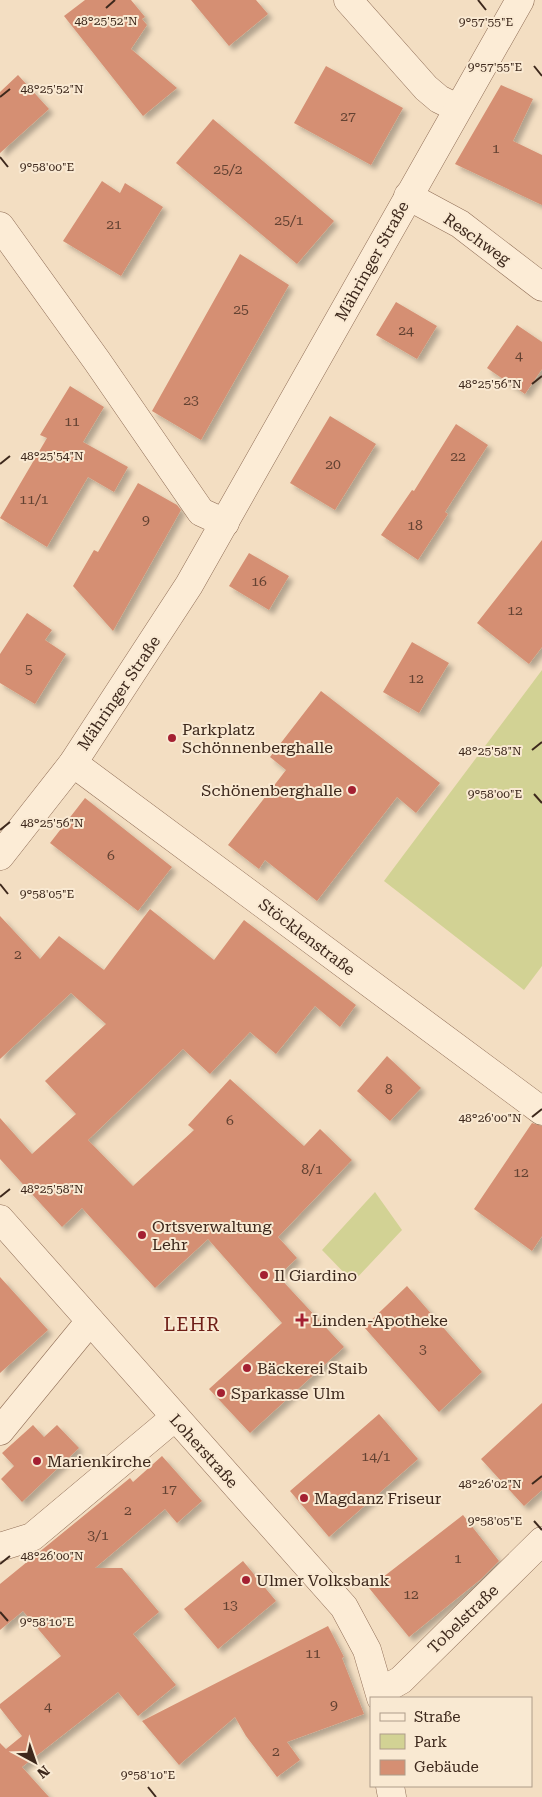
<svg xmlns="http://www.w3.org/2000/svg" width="542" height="1797" font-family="'Roboto Serif',serif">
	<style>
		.green { fill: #d2d294 }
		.building { fill: #d58f73; filter: url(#shadow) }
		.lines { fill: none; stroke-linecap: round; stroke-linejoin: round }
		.minor-casing { stroke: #8f6d56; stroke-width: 29 }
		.tertiary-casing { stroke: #8f6d56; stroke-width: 29 }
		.minor { stroke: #fcecd6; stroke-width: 28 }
		.tertiary { stroke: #fcecd6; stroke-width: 28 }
		.ticks { fill: none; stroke: #3d281c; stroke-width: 2 }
		.poi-dot { fill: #a42032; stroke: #f9e9d2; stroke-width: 2 }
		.labels { text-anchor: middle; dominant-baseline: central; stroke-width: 4; stroke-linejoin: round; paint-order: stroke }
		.number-label { font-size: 14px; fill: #634232 }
		.street-label { font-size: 16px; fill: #3d281c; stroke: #f9e9d2 }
		.poi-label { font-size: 16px; fill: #3d281c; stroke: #f9e9d2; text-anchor: start }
		.quarter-label { font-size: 19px; letter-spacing: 1px; fill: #6e1e17; stroke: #f9e9d2 }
		.ticks-label { font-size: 12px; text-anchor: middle; fill: #3d281c; stroke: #f9e9d2; stroke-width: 4; stroke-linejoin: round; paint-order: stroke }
	</style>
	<defs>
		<filter id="shadow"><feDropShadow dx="4.5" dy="4.5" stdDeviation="2.5" flood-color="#0004"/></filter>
	</defs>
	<rect width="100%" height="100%" fill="#f3dec2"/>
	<path class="green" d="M542,670v296l-18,24 -140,-109z
		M375,1192l27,38 -49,52 -31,-32z"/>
	<path class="building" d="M85,0h46l14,17 -3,2 5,6 -16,24 46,39 -34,28 -79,-100z
		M191,0h65l12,14 -39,32z
		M326,66l77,42 -32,57 -77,-42z
		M18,75l31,34 -49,44v-61z
		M501,85l32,14 -20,42 29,14v50l-87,-41z
		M213,119l121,102 -37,43 -121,-101z
		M102,181l18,12 5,-10 38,24 -42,69 -58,-35z
		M240,254l49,31 -88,155 -49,-29z
		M396,302l41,24 -20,33 -41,-24z
		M517,325l25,17v27l-17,25 -38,-26z
		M70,386l34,21 -21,35 45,25 -14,25 -26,-15 -41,70 -47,-29 47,-80 -7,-3z
		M330,416l46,28 -41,66 -45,-27z
		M456,424l32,21 -43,67 3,2 -30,46 -37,-25 31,-45 2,1z
		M138,483l39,22 4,5 -68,121 -40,-45 21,-36 4,2z
		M542,540v107l-13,17 -52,-41z
		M249,553l40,23 -20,34 -40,-24z
		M27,613l25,17 -7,10 21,14 -31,50 -35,-21v-29z
		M412,642l37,21 -30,50 -36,-21z
		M321,691l119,92 -24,30 -19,-16 -80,104 -52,-41 -6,9 -31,-24 58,-75 -16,-13z
		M85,798l87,69 -34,44 -88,-68z
		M150,909l64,51 30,-40 112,85 -16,22 -25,-21 -39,48 -26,-22 -40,42 -27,-25 -95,91 45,46 61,-56 -6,-5 42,-46 74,67 16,-17 32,31 -74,77 19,21 -19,18 66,71 -94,86 -41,-44 73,-66 -74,-84 -53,49 -73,-80 -20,19 -62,-68v-41l32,36 44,-40 -31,-33 61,-57 -35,-31 -71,66v-143l40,43 19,-23 45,34z
		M387,1056l34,32 -31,33 -33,-30z
		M532,1123l10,3v110l-10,15 -58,-42z
		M0,1277l48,53 -48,43z
		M407,1286l75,86 -43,40 -75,-85z
		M542,1403v87l-18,16 -43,-47z
		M379,1414l39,45 -89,78 -39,-46z
		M33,1425l11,12 13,-12 22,23 -57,54 -21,-23 13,-13 -12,-13z
		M162,1456l40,45 -25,22 -12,-14 -70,59h27l37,44 -26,22 43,51 -38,31 -20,-24 -96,75 27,30h-49v-54l6,6 16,-13 -22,-28v-4l61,-48 -38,-45 -23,19v-46l130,-106 3,4z
		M463,1515l36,46 -18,18 -72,58 -40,-49z
		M243,1561l33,40 -58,48 -34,-40z
		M328,1626l16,31 -2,1 22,56 -77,28 13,18 -23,17 -31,-41 -11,-19 -56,48 -37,-44z"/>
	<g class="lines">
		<defs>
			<path id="minor" d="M348,0l78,88 13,11 18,9
				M408,196l52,28 82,63
				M0,226l97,135 104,151 24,11
				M73,763l469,348
				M0,1431l90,-110
				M0,1547l32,-10 142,-119
				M380,1692l21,-12 141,-139"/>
			<path id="tertiary" d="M0,856l73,-93 116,-178 331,-585
				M0,1219l344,388 23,43 14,48
				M390,1786l2,11"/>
		</defs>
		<use href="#minor" class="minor-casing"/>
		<use href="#tertiary" class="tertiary-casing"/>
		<use href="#minor" class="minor"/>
		<use href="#tertiary" class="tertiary"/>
	</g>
	<path class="ticks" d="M478,0l8,10M106,8l9,-8M534,66l8,10M0,97l10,-8M0,157l8,10M532,384l10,-8M0,464l10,-8M532,750l10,-8M534,794l8,9M0,830l10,-8M0,884l8,10M532,1117l10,-8M0,1197l10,-8M532,1484l10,-8M534,1521l8,9M0,1564l10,-8M0,1612l8,9M148,1787l8,10"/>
	<g class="poi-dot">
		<circle cx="172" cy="738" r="5"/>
		<circle cx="352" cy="790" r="5"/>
		<circle cx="142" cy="1235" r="5"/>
		<circle cx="264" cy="1275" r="5"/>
		<path d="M299.5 1312.5h5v5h5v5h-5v5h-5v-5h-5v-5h5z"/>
		<circle cx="247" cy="1368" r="5"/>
		<circle cx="221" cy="1393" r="5"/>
		<circle cx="37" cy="1461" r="5"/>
		<circle cx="304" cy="1498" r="5"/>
		<circle cx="246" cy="1580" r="5"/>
	</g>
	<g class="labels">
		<g class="number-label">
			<text x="348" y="116">27</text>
			<text x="496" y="148">1</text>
			<text x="228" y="169">25/2</text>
			<text x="289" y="220">25/1</text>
			<text x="114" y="224">21</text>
			<text x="241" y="309">25</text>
			<text x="406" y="330">24</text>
			<text x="519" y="355">4</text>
			<text x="191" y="400">23</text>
			<text x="72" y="421">11</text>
			<text x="458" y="456">22</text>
			<text x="333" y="464">20</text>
			<text x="34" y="499">11/1</text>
			<text x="146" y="520">9</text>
			<text x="415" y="525">18</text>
			<text x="259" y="581">16</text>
			<text x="515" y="610">12</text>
			<text x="29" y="669">5</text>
			<text x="416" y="678">12</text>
			<text x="111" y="855">6</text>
			<text x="18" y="954">2</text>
			<text x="389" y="1089">8</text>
			<text x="230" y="1120">6</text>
			<text x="312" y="1169">8/1</text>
			<text x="521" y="1172">12</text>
			<text x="423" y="1349">3</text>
			<text x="376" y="1456">14/1</text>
			<text x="169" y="1489">17</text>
			<text x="128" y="1510">2</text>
			<text x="98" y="1535">3/1</text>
			<text x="458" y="1558">1</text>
			<text x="411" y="1594">12</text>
			<text x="230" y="1605">13</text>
			<text x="313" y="1653">11</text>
			<text x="334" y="1705">9</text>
			<text x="48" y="1706">4</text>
			<text x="276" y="1751">2</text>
		</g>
		<g class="street-label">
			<text transform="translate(477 239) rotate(35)">Reschweg</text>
			<text transform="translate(372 261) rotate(-61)">Mähringer Straße</text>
			<text transform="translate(119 693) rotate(-56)">Mähringer Straße</text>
			<text transform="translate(307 937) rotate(37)">Stöcklenstraße</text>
			<text transform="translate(204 1451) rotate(48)">Loherstraße</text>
			<text transform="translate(463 1619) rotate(-44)">Tobelstraße</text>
		</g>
		<g class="poi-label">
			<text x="182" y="729">Parkplatz<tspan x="182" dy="18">Schönnenberghalle</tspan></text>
			<text x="342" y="790" text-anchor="end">Schönenberghalle</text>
			<text x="152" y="1226">Ortsverwaltung<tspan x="152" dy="18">Lehr</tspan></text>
			<text x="274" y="1275">Il Giardino</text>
			<text x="312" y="1320">Linden-Apotheke</text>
			<text x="257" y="1368">Bäckerei Staib</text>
			<text x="231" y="1393">Sparkasse Ulm</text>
			<text x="47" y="1461">Marienkirche</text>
			<text x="314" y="1498">Magdanz Friseur</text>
			<text x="256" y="1580">Ulmer Volksbank</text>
		</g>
		<g class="quarter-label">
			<text x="192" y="1324">LEHR</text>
		</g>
	</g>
	<g class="ticks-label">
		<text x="106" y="25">48°25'52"N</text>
		<text x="486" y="26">9°57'55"E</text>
		<text x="495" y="71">9°57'55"E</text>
		<text x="52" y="93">48°25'52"N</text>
		<text x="47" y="171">9°58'00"E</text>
		<text x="490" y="388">48°25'56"N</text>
		<text x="52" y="460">48°25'54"N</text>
		<text x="490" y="755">48°25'58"N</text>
		<text x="495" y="798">9°58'00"E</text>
		<text x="52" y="827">48°25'56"N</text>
		<text x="47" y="898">9°58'05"E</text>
		<text x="490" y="1122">48°26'00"N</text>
		<text x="52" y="1193">48°25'58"N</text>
		<text x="490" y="1488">48°26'02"N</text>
		<text x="495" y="1525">9°58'05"E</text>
		<text x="52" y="1560">48°26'00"N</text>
		<text x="47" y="1626">9°58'10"E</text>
		<text x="148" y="1779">9°58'10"E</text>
	</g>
	<rect x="370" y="1697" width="162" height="90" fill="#f9e9d2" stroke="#ae9c89"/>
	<rect x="380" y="1713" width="25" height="8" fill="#fcecd6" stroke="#ae9c89"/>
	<text x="414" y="1722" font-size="15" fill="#3d281c">Straße</text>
	<rect x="380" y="1734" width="25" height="15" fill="#d2d294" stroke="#ae9c89"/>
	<text x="414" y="1747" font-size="15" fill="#3d281c">Park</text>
	<rect x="380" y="1760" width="25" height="15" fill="#d58f73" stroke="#ae9c89"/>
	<text x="414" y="1772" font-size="15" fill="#3d281c">Gebäude</text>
	<g transform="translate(35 1762) rotate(140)" stroke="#f9e9d2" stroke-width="4" paint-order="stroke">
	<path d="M0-4L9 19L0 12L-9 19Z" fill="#3d281c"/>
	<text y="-8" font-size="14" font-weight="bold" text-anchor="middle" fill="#3d281c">N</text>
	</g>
</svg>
